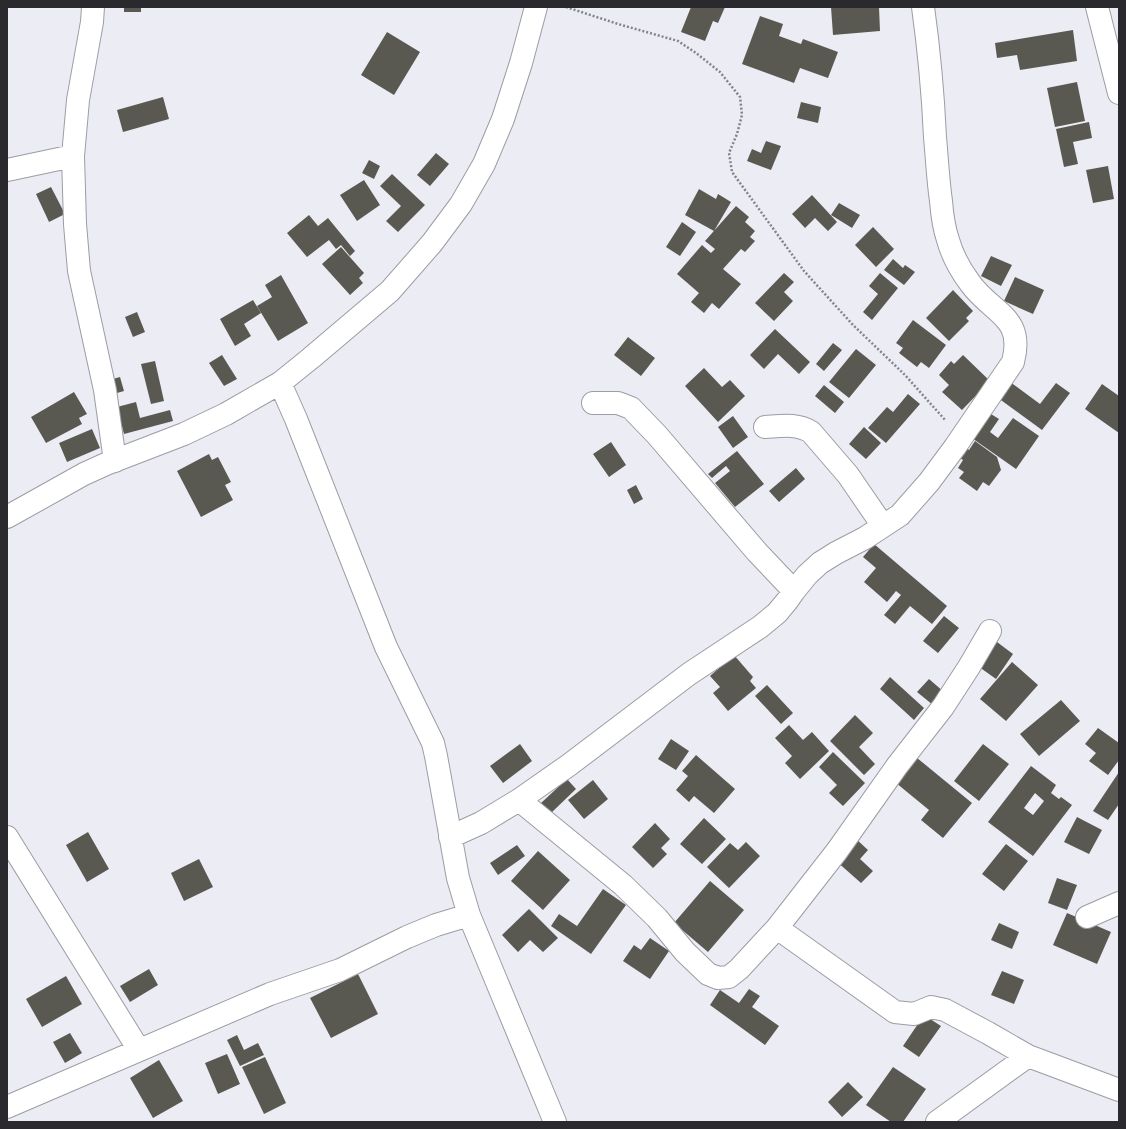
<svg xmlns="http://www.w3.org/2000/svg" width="1126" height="1129" font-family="'Noto Sans',sans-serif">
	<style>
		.building { fill: #5a5951; fill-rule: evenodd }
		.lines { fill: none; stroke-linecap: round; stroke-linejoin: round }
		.minor-casing { stroke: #9c9ca4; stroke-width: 24 }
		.path { stroke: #83838a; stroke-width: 2.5; stroke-dasharray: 2 2; stroke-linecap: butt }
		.minor { stroke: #fff; stroke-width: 22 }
	</style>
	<rect width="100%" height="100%" fill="#ececf5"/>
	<path class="building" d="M124,7h17v5h-17z
		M691,7h34l-7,16 -5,-2 -8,20 -24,-9z
		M831,7h48l1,24 -47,4z
		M760,16l23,8 -4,12 22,8 2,-5 35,13 -10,26 -28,-10 -6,15 -52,-19z
		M1073,30l4,31 -57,9 -3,-15 -20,3 -2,-15z
		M387,32l33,20 -26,43 -33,-20z
		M1077,82l8,39 -30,6 -8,-39z
		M163,97l6,22 -46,13 -6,-22z
		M801,102l20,5 -3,16 -21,-5z
		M1089,122l3,16 -19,4 5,22 -14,3 -8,-38z
		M766,141l15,5 -10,24 -24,-9 5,-12 9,4z
		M436,153l13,11 -19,22 -13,-11z
		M369,160l11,6 -6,13 -12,-6z
		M1108,166l6,33 -21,4 -7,-33z
		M392,174l33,31 -27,27 -12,-11 15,-15 -21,-20z
		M364,180l16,25 -23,16 -17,-26z
		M51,187l14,27 -16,8 -13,-28z
		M699,189l17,10 2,-5 13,8 -17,29 -29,-16z
		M812,195l25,27 -9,9 -13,-13 -10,10 -13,-14z
		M839,203l21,12 -8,13 -21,-13z
		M736,206l13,11 -4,5 10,9 -5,6 5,4 -10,11 -4,-3 -18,20 18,15 -22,25 -7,-6 -8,10 -13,-11 8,-9 -22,-19 25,-29 9,8 4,-4 -10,-8z
		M309,215l9,11 10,-8 27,33 -5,5 -9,-11 -5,4 -7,-9 -22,17 -20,-24z
		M682,222l14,10 -16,24 -14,-9z
		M873,227l21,22 -18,18 -21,-22z
		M341,247l23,26 -5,5 4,5 -13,12 -28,-31z
		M991,256l21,9 -11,21 -20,-10z
		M893,259l10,9 2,-3 10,7 -11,13 -20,-15z
		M784,273l10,9 -10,10 9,9 -19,20 -19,-18z
		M880,273l18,15 -26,32 -9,-8 15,-18 -9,-8z
		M281,275l27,48 -30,18 -21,-35 15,-9 -7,-12z
		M1015,277l29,13 -11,24 -29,-13z
		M953,290l20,21 -7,7 3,3 -20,20 -23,-23z
		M253,300l8,13 -17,11 7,12 -16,10 -15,-27z
		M137,312l8,20 -12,5 -8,-20z
		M913,320l33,25 -17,23 -8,-6 -4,5 -18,-14 4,-5 -7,-5z
		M775,329l35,33 -11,12 -21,-20 -14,15 -14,-14z
		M628,337l27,21 -14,18 -27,-21z
		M833,343l9,7 -18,21 -8,-7z
		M856,349l20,16 -27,33 -20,-16z
		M222,355l15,24 -13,7 -15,-23z
		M963,355l27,26 -28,29 -20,-18 7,-7 -10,-10 12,-14 3,3z
		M155,361l9,40 -13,3 -10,-40z
		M704,368l18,19 8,-7 15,16 -27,26 -33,-36z
		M120,377l4,14 -14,4 -4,-14z
		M1006,379l34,25 16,-21 14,10 -28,37 -48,-35z
		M1102,384l17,12v20l-1,2h1v15l-34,-24z
		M824,385l20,17 -9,11 -20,-17z
		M74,392l13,22 -8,4 3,6 -36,19 -15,-26z
		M908,394l12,10 -34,39 -18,-15 19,-21 6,5z
		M136,402l4,16 30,-8 3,11 -49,13 -7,-27z
		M986,411l13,8 -9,13 8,6 15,-20 26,18 -23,33 -47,-33z
		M733,416l15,21 -15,11 -15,-21z
		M864,427l17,16 -15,16 -17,-15z
		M92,429l8,19 -33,14 -8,-19z
		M975,441l22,16 4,13 -12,16 -6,-4 -6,9 -18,-13 5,-6 -6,-4 5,-8 -6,-4 6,-10 6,4z
		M611,442l15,23 -17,12 -16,-23z
		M737,451l27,33 -29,23 -20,-24 15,-12 -4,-5 -14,12 -4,-4z
		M209,454l3,6 6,-3 13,25 -6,3 8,15 -32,17 -24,-46z
		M796,468l9,11 -26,23 -10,-11z
		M636,485l7,14 -9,5 -7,-14z
		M874,544l73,62 -15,18 -22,-18 -15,18 -11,-9 17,-20 -5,-4 -9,11 -23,-20 12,-14 -13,-11z
		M944,616l15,12 -21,25 -15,-12z
		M993,639l20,15 -17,25 -21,-15z
		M734,655l19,22 -3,4 6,7 -28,23 -15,-18 7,-6 -10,-11z
		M1012,662l26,23 -32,36 -26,-22z
		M890,677l34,31 -10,12 -34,-31z
		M929,679l15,13 -11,13 -16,-13z
		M767,685l26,28 -12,11 -26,-28z
		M1061,700l19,21 -41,35 -19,-22z
		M855,715l18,18 -14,14 16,17 -11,11 -34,-34z
		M789,725l14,15 9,-8 17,19 -29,28 -15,-16 7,-7 -17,-18z
		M1098,728l21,15v17l-11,15 -19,-14 7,-8 -11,-9z
		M671,739l18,12 -13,19 -18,-11z
		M520,744l12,17 -29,22 -13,-17z
		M983,744l26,20 -30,37 -25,-20z
		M833,752l32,31 -22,23 -14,-13 8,-8 -18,-18z
		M911,753l61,50 -29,35 -22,-18 8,-10 -39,-32z
		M696,755l39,34 -21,24 -20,-17 -5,6 -13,-12 12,-14 -6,-5z
		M1031,766l25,19 -5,8 8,6 2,-2 11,8 -39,51 -45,-34zM1035,793l9,8 -11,14 -9,-7z
		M1119,772v32l-11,16 -15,-9z
		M567,779l9,10 -25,24 -10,-10z
		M593,780l15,19 -24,20 -16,-19z
		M1077,817l25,13 -13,24 -25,-12z
		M704,818l22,21 -24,25 -22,-20z
		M655,823l15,16 -9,9 6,6 -14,14 -21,-21z
		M88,832l21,37 -22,13 -21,-37z
		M855,838l13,12 -8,9 13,12 -12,12 -26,-23z
		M746,842l14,14 -31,32 -22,-21 23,-24 8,7z
		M1006,844l22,17 -24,30 -22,-17z
		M517,845l8,11 -27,19 -8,-12z
		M538,851l32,29 -27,30 -32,-29z
		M199,859l14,28 -29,14 -13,-28z
		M1057,878l20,7 -10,25 -19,-7z
		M710,881l34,29 -36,42 -34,-29z
		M603,889l23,16 -35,49 -40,-28 8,-12 18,12z
		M529,909l29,29 -15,14 -13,-12 -12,12 -16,-17z
		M1067,913l44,19 -14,32 -44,-19z
		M999,923l20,9 -7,17 -21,-9z
		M650,938l19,13 -19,28 -27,-18 11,-16 7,5z
		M149,969l9,16 -28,17 -10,-16z
		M1002,971l22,9 -10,24 -23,-9z
		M358,974l20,40 -47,24 -21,-40z
		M66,976l16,28 -40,23 -16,-28z
		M749,989l11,7 -8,11 27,19 -14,19 -55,-40 10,-15 19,13z
		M924,1015l17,11 -22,31 -16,-11z
		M70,1033l12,20 -17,10 -12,-21z
		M237,1035l7,15 14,-7 6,12 -24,11 -13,-26z
		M227,1054l13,30 -22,10 -13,-31z
		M265,1057l21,46 -22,11 -22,-47z
		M159,1060l24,41 -30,17 -23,-40z
		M893,1067l33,22 -23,33h-12l-25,-17z
		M848,1082l15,15 -21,20 -14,-15z"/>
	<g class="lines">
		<defs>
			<path id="minor" d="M93,7l-1,15 -14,78 -5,56 2,68 4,47 26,119 10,71
				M1097,7l22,86
				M7,170l66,-14
				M280,383l16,36 90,228 47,96 3,13 22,122 11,37 86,207
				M593,403h25l13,5 26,27 100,117 37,39
				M765,427c16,-1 32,-4 46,5l37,43 35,51
				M7,517l77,-43 22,-10 78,-30 42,-20 54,-31 31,-25 79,-67 42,-48 29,-39 23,-40 19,-45 18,-56 15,-56
				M519,800l104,85 34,33 28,34 23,22 10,4 11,-1 10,-8 38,-41 60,-77 60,-85 46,-59 26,-40 21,-36
				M7,837l132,213
				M450,837l31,-14 38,-23 50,-35 120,-91 71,-47 17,-14 10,-12 7,-10 13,-16 13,-12 16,-10 29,-15 35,-23 29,-33 26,-35 58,-85c12,-46 -21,-48 -43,-79 -9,-12 -18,-29 -22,-43 -4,-12 -6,-26 -7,-39 -3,-21 -4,-42 -6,-64 -2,-43 -6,-87 -12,-130
				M1087,917l32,-14
				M777,928l118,84 19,2 17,-7 14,3 43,23 40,23 91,34
				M7,1107l263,-113 70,-24 67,-33 29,-12 33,-10
				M937,1122l91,-66"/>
		</defs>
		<use href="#minor" class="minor-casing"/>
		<path class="path" d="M566,7l52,17 60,17 18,12 24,19 20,25 2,18 -5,19 -8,19 3,19 72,99 49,54 52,50 41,46"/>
		<use href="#minor" class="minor"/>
	</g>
	<rect width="1126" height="1129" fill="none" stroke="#2a2a2e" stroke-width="16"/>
</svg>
